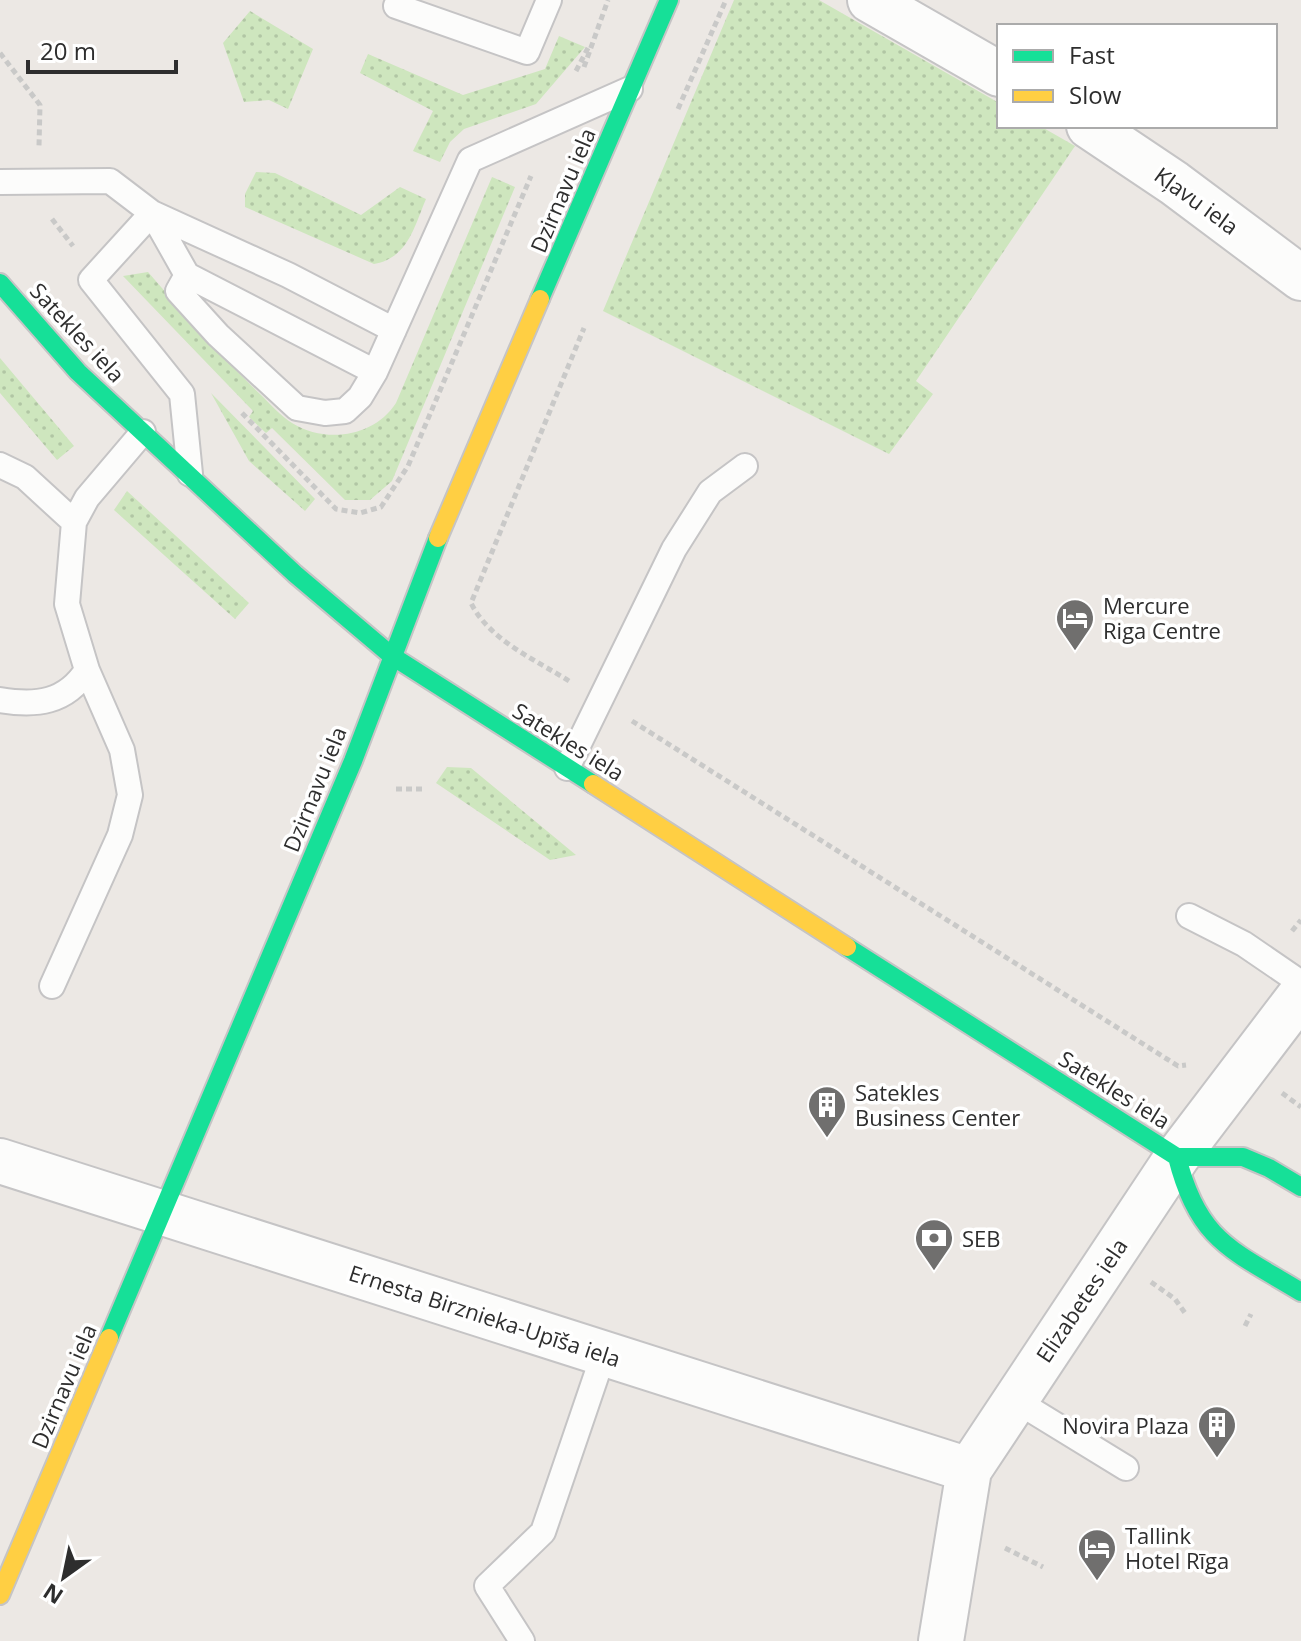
<svg xmlns="http://www.w3.org/2000/svg" width="1301" height="1641" font-family="'Open Sans',sans-serif">
	<style>
		.grass { fill: url(#grass-dots) }
		.lines { fill: none; stroke-linecap: round; stroke-linejoin: round }
		.lane-casing { stroke: #c5c4c5; stroke-width: 28 }
		.street-casing { stroke: #c5c4c5; stroke-width: 48 }
		.fast-casing { stroke: #c5c4c5; stroke-width: 22 }
		.slow-casing { stroke: #c5c4c5; stroke-width: 22 }
		.path { stroke: #c9c9c8; stroke-width: 5; stroke-dasharray: 6 4; stroke-linecap: butt }
		.lane { stroke: #fcfcfb; stroke-width: 24 }
		.street { stroke: #fcfcfb; stroke-width: 44 }
		.fast { stroke: #16e098; stroke-width: 18 }
		.slow { stroke: #ffcf43; stroke-width: 18 }
		.labels { text-anchor: middle; dominant-baseline: central; stroke-width: 7; stroke-linejoin: round; paint-order: stroke }
		.street-label { font-size: 22px; fill: #2e2e2e; stroke: #fff }
		.poi-label { font-size: 22px; fill: #2e2e2e; stroke: #fff; text-anchor: start }
	</style>
	<defs>
		<pattern id="grass-dots" width="8" height="8" patternUnits="userSpaceOnUse" patternTransform="scale(2)"><rect width="8" height="8" fill="#cee6be"/><path d="M2 2h.1M6 6h.1" fill="none" stroke="#b1c6a4" stroke-width="1.8" stroke-linecap="round"/></pattern>
	</defs>
	<rect width="100%" height="100%" fill="#ece8e4"/>
	<path class="grass" d="M734,0h85l180,103v23h41l35,20 -159,235 17,13 -44,60 -286,-143z
		M250,11l63,38 -25,60 -19,-9 -25,2 -21,-59z
		M559,36l26,11 -49,57 -72,25 -14,13 -10,20 -27,-11 20,-40 -73,-38 8,-19 95,41 82,-26z
		M256,172l19,1 86,42 39,-28 26,12c-12,28 -18,59 -52,65l-129,-57v-13z
		M492,177l23,10 -123,294 -22,19h-25l-73,-72 -6,5 -17,-16 4,-6 -130,-135 25,-4c36,41 72,84 112,122 10,10 21,22 32,29 34,21 82,14 104,-20z
		M0,358l74,88 -17,14 -57,-67z
		M211,393l104,106 -10,12 -56,-50z
		M127,491l122,112 -14,16 -121,-109z
		M447,767l24,1 105,87 -26,5 -114,-77z"/>
	<g class="lines">
		<defs>
			<path id="lane" d="M396,6l131,46 22,-52
				M0,182l110,-1 42,32 136,62 106,55
				M152,213l-61,67 91,114 8,80
				M152,213l35,62 188,97
				M187,275l-9,16 40,44 79,73 28,5 20,-2 15,-14 15,-25 95,-212 160,-71
				M0,465l25,12 49,45
				M0,700c36,6 66,3 87,-30
				M567,768l107,-219 36,-57 35,-26
				M1189,916l55,28 57,39
				M52,986l68,-151 10,-40 -8,-45 -35,-80 -20,-66 7,-82 13,-24 56,-66
				M1015,1400l111,68
				M522,1641l-35,-55 56,-54 61,-179"/>
			<path id="street" d="M870,0l129,74
				M1089,126l85,57 127,95
				M0,1161l969,309
				M941,1641l28,-171 208,-313 124,-163"/>
			<path id="fast" d="M0,283l78,89 217,202 97,82 201,128
				M540,299l129,-299
				M847,947l330,210h66l26,11 32,19
				M1177,1157c21,84 55,93 124,135
				M109,1338l244,-577 85,-223"/>
			<path id="slow" d="M438,538l102,-239
				M593,784l254,163
				M0,1595l109,-257"/>
		</defs>
		<use href="#lane" class="lane-casing"/>
		<use href="#street" class="street-casing"/>
		<use href="#fast" class="fast-casing"/>
		<use href="#slow" class="slow-casing"/>
		<path class="path" d="M0,53l40,52 -1,41
			M584,67l24,-67
			M576,71l12,-23
			M678,109l48,-109
			M52,219l21,27
			M242,413l94,96 24,4 21,-6 27,-41 123,-290
			M569,681c-33,-21 -80,-41 -98,-78l113,-275
			M632,721l546,345 8,-1
			M396,789h26
			M1292,931l9,-11
			M1282,1093l19,14
			M1151,1282l24,17 10,14
			M1245,1326l6,-12
			M1005,1548l38,19"/>
		<use href="#lane" class="lane"/>
		<use href="#street" class="street"/>
		<use href="#fast" class="fast"/>
		<use href="#slow" class="slow"/>
	</g>
	<defs>
		<symbol id="hotel-pin" viewBox="-11 -11 22 30"><path d="M0 17L-7.5 6A9.5 9.5 0 1 1 7.5 6Z" fill="#706f6e" stroke="#fff"/><path d="M-6-4.5h1.5V1H6V5H4.5V3h-9V5H-6ZM-4 0a1.8 1.8 0 1 1 3.6 0ZM.5 0V-2.5h3Q6-2.5 6 0Z" fill="#fff"/></symbol>
		<symbol id="building-pin" viewBox="-11 -11 22 30"><path d="M0 17L-7.5 6A9.5 9.5 0 1 1 7.5 6Z" fill="#706f6e" stroke="#fff"/><path d="M-4-6H4V6H1V3H-1V6H-4ZM-2.5-4.3h1.7v1.8h-1.7ZM.8-4.3h1.7v1.8H.8ZM-2.5-1h1.7V.8h-1.7ZM.8-1h1.7V.8H.8Z" fill="#fff"/></symbol>
		<symbol id="bank-pin" viewBox="-11 -11 22 30"><path d="M0 17L-7.5 6A9.5 9.5 0 1 1 7.5 6Z" fill="#706f6e" stroke="#fff"/><path d="M-6-4H6V4H-6ZM0-2.3a2.3 2.3 0 1 0 0 4.6a2.3 2.3 0 1 0 0-4.6Z" fill="#fff"/></symbol>
	</defs>
	<g fill-rule="evenodd">
		<use href="#hotel-pin" x="1053" y="596" width="44" height="60"/>
		<use href="#building-pin" x="805" y="1083" width="44" height="60"/>
		<use href="#bank-pin" x="912" y="1216" width="44" height="60"/>
		<use href="#building-pin" x="1195" y="1403" width="44" height="60"/>
		<use href="#hotel-pin" x="1075" y="1526" width="44" height="60"/>
	</g>
	<g class="labels">
		<g class="street-label">
			<text transform="translate(562 190) rotate(-67)">Dzirnavu iela</text>
			<text transform="translate(1197 200) rotate(36)">Kļavu iela</text>
			<text transform="translate(78 332) rotate(47)">Satekles iela</text>
			<text transform="translate(569 741) rotate(32)">Satekles iela</text>
			<text transform="translate(314 789) rotate(-68)">Dzirnavu iela</text>
			<text transform="translate(1115 1089) rotate(32)">Satekles iela</text>
			<text transform="translate(1081 1300) rotate(-56)">Elizabetes iela</text>
			<text transform="translate(485 1315) rotate(18)">Ernesta Birznieka-Upīša iela</text>
			<text transform="translate(63 1386) rotate(-67)">Dzirnavu iela</text>
		</g>
		<g class="poi-label">
			<text x="1103" y="605">Mercure<tspan x="1103" dy="25">Riga Centre</tspan></text>
			<text x="855" y="1092">Satekles<tspan x="855" dy="25">Business Center</tspan></text>
			<text x="962" y="1238">SEB</text>
			<text x="1189" y="1425" text-anchor="end">Novira Plaza</text>
			<text x="1125" y="1535">Tallink<tspan x="1125" dy="25">Hotel Rīga</tspan></text>
		</g>
	</g>
	<rect x="997" y="24" width="280" height="104" fill="#ffffff" stroke="#ababab" stroke-width="2"/>
	<rect x="1013" y="50" width="40" height="12" fill="#16e098" stroke="#ababab" stroke-width="2"/>
	<text x="1069" y="64" font-size="24" fill="#2e2e2e">Fast</text>
	<rect x="1013" y="90" width="40" height="12" fill="#ffcf43" stroke="#ababab" stroke-width="2"/>
	<text x="1069" y="104" font-size="24" fill="#2e2e2e">Slow</text>
	<g transform="translate(64 1577) rotate(213)" stroke="#ffffff" stroke-width="6" paint-order="stroke">
	<path d="M0-6L14 30L0 20L-14 30Z" fill="#2e2e2e"/>
	<text y="-12" font-size="22" font-weight="bold" text-anchor="middle" fill="#2e2e2e">N</text>
	</g>
	<path d="M28 60v12h148v-12" fill="none" stroke="#2e2e2e" stroke-width="4"/>
	<text x="40" y="60" font-size="24" fill="#2e2e2e" stroke="#ffffff" stroke-width="6" paint-order="stroke">20 m</text>
</svg>
